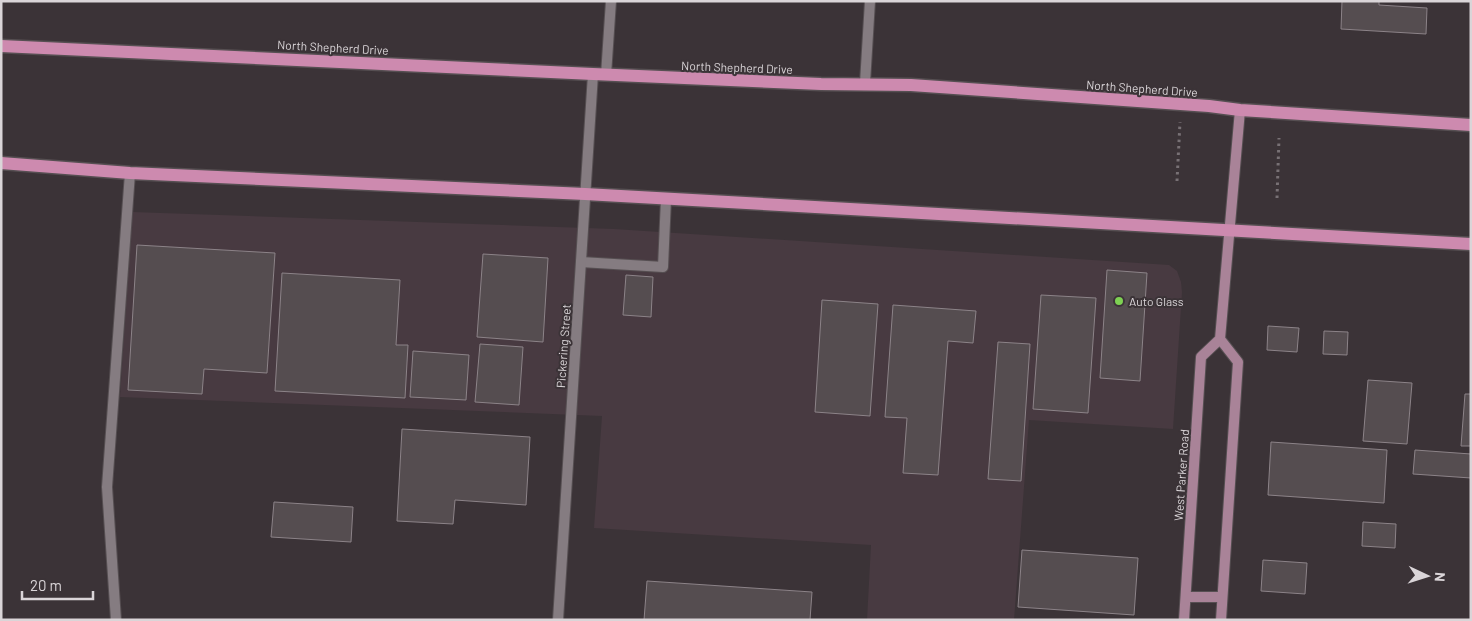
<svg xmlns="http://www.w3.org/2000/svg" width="1472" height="621" font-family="Barlow,sans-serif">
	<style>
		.built { fill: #483a41 }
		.building { fill: #554d50; stroke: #8c8388 }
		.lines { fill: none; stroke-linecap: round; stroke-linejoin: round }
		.lane-casing { stroke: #564f52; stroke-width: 12 }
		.street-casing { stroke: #564f52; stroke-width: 12 }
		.secondary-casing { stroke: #564f52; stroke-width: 12 }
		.primary-casing { stroke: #564f52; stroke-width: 15 }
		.path { stroke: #787175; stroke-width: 3; stroke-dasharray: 2.5 4; stroke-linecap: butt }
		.lane { stroke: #857c81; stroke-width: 10 }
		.street { stroke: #857c81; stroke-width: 10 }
		.secondary { stroke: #a98398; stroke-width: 10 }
		.primary { stroke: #cd8aaf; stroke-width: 12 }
		.poi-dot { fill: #7ed153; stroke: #3b3337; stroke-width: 2 }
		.labels { text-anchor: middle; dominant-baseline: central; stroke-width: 4; stroke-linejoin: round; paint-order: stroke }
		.street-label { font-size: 12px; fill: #dad5d8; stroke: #3b3337 }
		.poi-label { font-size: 12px; fill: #dad5d8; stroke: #3b3337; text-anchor: start }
	</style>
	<rect width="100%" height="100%" fill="#3b3337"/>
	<path class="built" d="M132,212l482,17 555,36 8,6 4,11 1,10 -9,137 -144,-9 -15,200h-147l4,-75 -277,-17 8,-112 -482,-19z"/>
	<path class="building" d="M1342,1h37v4l48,3 -1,26 -85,-5z
		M137,245l138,8 -8,120 -63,-4 -2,25 -74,-4z
		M483,254l65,4 -5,84 -66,-5z
		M1107,270l40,3 -7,108 -40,-3z
		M282,273l118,7 -4,65h12l-3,53 -130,-7z
		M626,275l27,2 -2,40 -28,-2z
		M1041,295l55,3 -8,115 -55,-4z
		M822,300l56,4 -8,112 -55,-4z
		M893,305l83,6 -3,32 -25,-2 -10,134 -35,-2 4,-55 -22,-1z
		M1268,326l31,2 -2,24 -30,-2z
		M1324,331l24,1 -1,23 -24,-1z
		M998,342l32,2 -9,137 -33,-2z
		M480,344l43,3 -4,58 -44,-3z
		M413,351l56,4 -3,45 -56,-3z
		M1368,380l44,3 -5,61 -44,-3z
		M1465,394h6v52h-10z
		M402,429l128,8 -4,68 -71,-5 -2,24 -56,-3z
		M1271,442l116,8 -3,53 -116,-8z
		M1415,450l56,4v24l-58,-4z
		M274,502l79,5 -2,35 -80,-5z
		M1363,522l33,2 -1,24 -33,-2z
		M1022,550l116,8 -4,57 -116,-8z
		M1263,560l44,3 -2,31 -44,-3z
		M647,581l165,11 -2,28h-166z"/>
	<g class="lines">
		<defs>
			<path id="lane" d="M606,75l5,-74
				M865,83l5,-82
				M581,262l82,5 3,-68
				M116,620l-9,-133 23,-314"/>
			<path id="street" d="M558,620l35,-546"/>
			<path id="secondary" d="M1220,339l18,23 -17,258
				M1186,597h36
				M1184,620l17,-263 19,-18 20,-229"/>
			<path id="primary" d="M1,46l592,28 228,10 90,1 298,21 31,4 231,15
				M1,163l129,10 455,21 886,50"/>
		</defs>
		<use href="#lane" class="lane-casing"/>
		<use href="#street" class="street-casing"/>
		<use href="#secondary" class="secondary-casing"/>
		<use href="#primary" class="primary-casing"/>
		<path class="path" d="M1177,181l3,-59
			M1277,198l2,-60"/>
		<use href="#lane" class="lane"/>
		<use href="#street" class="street"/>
		<use href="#secondary" class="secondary"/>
		<use href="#primary" class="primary"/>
	</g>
	<circle class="poi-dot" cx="1119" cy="301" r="5"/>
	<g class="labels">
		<g class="street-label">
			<text transform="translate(333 47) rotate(3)">North Shepherd Drive</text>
			<text transform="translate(737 67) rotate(2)">North Shepherd Drive</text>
			<text transform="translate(1142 88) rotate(4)">North Shepherd Drive</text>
			<text transform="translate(563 346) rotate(-86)">Pickering Street</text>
			<text transform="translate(1181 475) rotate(-86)">West Parker Road</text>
		</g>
		<g class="poi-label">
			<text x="1129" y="301">Auto Glass</text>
		</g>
	</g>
	<rect width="1472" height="621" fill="none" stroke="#dad5d8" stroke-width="5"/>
	<g transform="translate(1427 576) rotate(94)" stroke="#3b3337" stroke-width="4" paint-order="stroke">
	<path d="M0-4L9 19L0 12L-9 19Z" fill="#dad5d8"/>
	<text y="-8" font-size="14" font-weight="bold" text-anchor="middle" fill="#dad5d8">N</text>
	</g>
	<path d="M22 591v8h71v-8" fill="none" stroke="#dad5d8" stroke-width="2.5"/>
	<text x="30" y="591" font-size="15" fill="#dad5d8" stroke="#3b3337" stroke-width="4" paint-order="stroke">20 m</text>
</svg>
